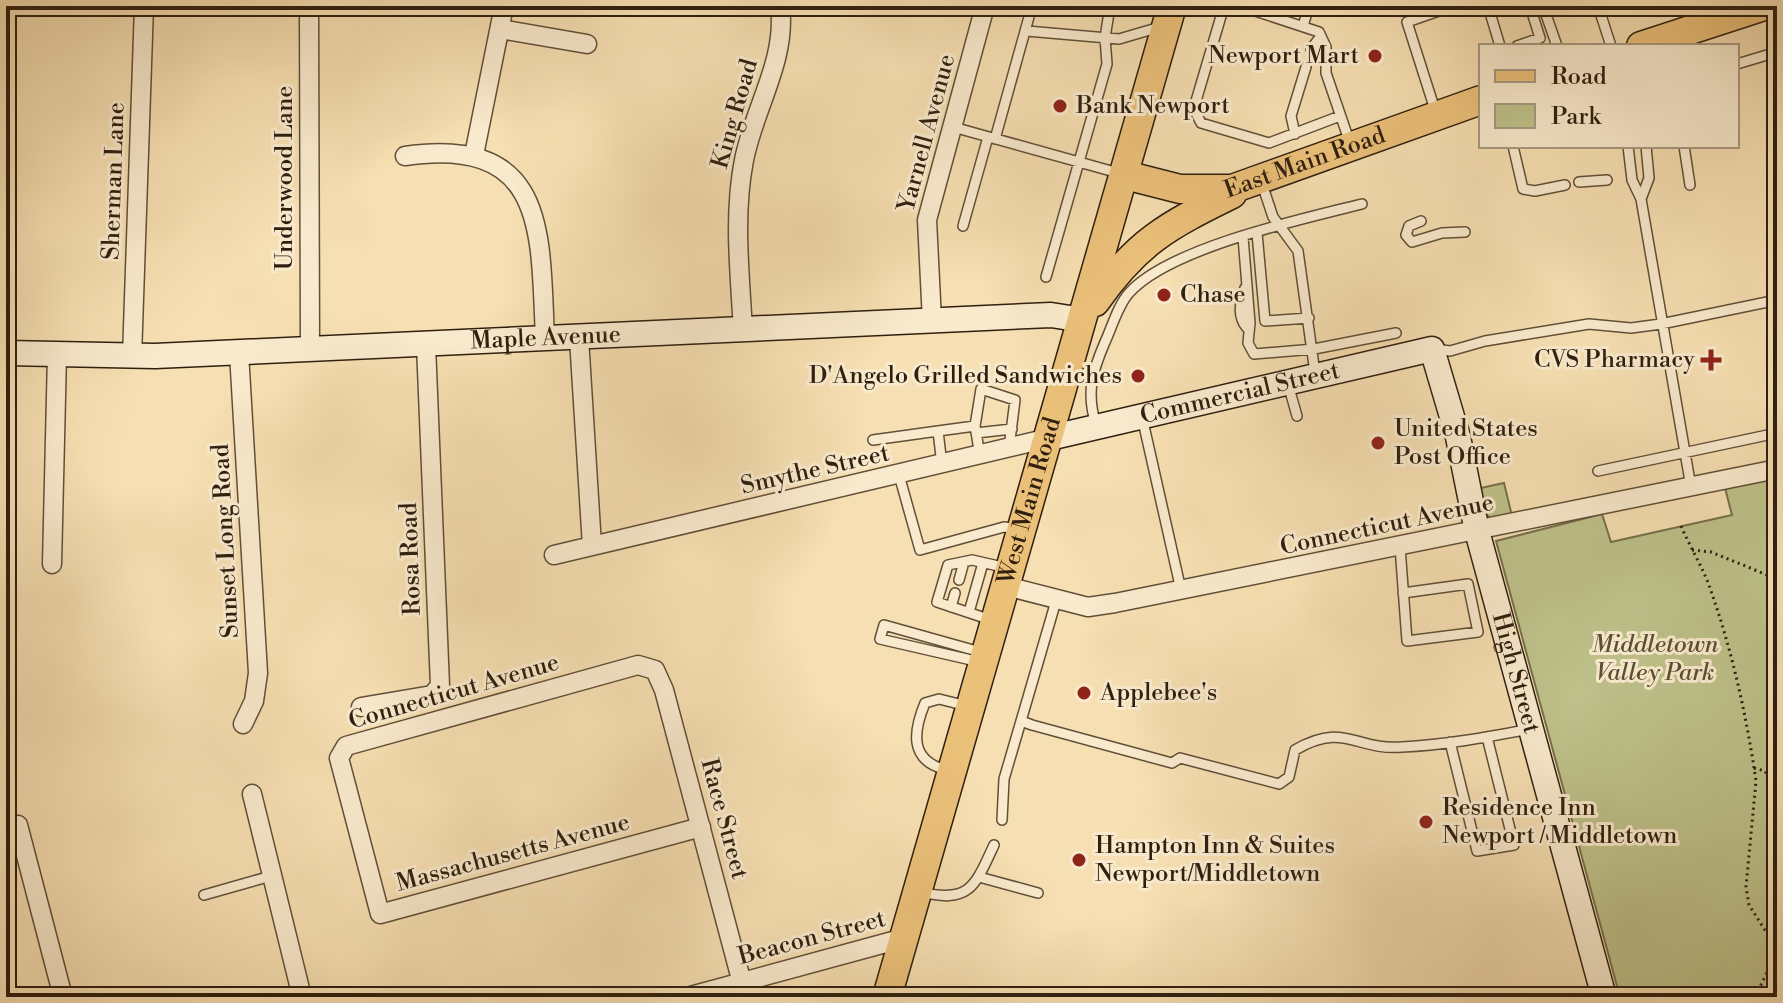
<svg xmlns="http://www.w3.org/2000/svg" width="1783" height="1003" font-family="'Libre Bodoni',serif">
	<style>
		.green { fill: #bec18a; stroke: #76704c; stroke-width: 2 }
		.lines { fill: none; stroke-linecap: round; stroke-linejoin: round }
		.lane-casing { stroke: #614f38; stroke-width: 12 }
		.street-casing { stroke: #614f38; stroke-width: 21 }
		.secondary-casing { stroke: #2f1f0f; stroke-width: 27 }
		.primary-casing { stroke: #2f1f0f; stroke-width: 31 }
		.path { stroke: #2f1f0f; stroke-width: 3; stroke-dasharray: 2 4; stroke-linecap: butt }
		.lane { stroke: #f9eacd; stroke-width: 9 }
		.street { stroke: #f9eacd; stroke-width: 18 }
		.secondary { stroke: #f9eacd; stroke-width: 24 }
		.primary { stroke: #ebc079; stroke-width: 28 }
		.poi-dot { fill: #8f2418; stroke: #f9eacd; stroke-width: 3 }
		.labels { text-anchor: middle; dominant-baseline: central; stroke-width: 6; stroke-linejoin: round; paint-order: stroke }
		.poi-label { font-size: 24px; fill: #2f1f0f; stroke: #f9eacd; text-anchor: start }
		.street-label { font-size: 24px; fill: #2f1f0f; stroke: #f9eacd }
		.park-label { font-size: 24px; font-style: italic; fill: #5a5034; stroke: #f9eacd }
	</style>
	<rect width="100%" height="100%" fill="#f6dfb2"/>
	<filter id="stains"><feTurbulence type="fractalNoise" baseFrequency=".0025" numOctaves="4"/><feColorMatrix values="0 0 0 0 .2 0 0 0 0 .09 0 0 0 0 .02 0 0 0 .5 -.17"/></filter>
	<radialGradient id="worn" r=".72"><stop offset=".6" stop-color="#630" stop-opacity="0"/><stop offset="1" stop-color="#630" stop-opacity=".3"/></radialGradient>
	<path class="green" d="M1777,478v519h-157l-124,-456 106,-27 9,28 121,-27 -7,-27z
		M1504,483l8,33 -22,2 -6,-6 -8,-23z"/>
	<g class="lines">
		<defs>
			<path id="lane" d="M1224,6l-28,95v12l5,10 68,20 71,-27
				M1240,6l79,26 7,15v26l24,70
				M1488,6l12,40
				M1543,6l14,40
				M1598,6l13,40
				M1303,26l6,-20
				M1027,31l92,8 41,-12
				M1517,46l23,-8 -10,-32
				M1311,49l10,-13
				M1737,64l40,-12
				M1436,113l-29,-91 46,-16
				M953,127l169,47
				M1295,134l-4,-18 15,-49
				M995,139l37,-133
				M1513,146l10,43 12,2 30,-6
				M1628,146l4,34 9,19 50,288
				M1684,146l6,39
				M1579,182l28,-2
				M1262,184l11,33 25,34 17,122
				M1641,199l8,-21 -3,-32
				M1421,221l-12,5 -3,9 6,7 30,-9 23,-1
				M963,226l25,-89
				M1257,233l8,88 44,-3
				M1243,237l7,86 -2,20 6,11 60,-5 82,-16
				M1046,277l61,-213 -2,-26 5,-32
				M1245,288c-5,13 -8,29 2,40
				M1435,349l15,2 35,-10 104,-17 42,4 30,-4 116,-24
				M1288,384l9,32
				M1142,417l39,173
				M1096,425c-10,-32 -4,-53 9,-83 7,-15 13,-37 24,-49 40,-45 173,-74 233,-89
				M938,431l37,-5
				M976,433l36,-4
				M873,440l65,-9 4,34
				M980,456l-5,-30 6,-37 34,11 -6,48
				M1598,471l179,-38
				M899,475l21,75 84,-23 15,2
				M1400,547l7,94 71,-9 -10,-48 -65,9
				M959,580l5,-18
				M1056,601l-35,120 11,4 140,38 8,-5 99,26 10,-7 6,-27c50,-29 61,1 107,-3 43,-2 86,-10 128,-18
				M951,607l4,-14
				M969,612l14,-49
				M991,620l-54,-18 11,-37 24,-5 35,8
				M980,662l-100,-23 4,-14 100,28
				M1450,742l27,109 37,-6 -27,-108
				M947,770c-38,-9 -34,-38 -22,-67l14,-4 28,7
				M1002,820l2,-41 17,-58
				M979,877l59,16
				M921,892c49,12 54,-6 73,-47
				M204,895l67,-19"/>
			<path id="street" d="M309,6l1,344
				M500,29l87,15
				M474,155l30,-149
				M405,156c143,-20 135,76 140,183
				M932,321l-5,-101 58,-214
				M743,331c-3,-57 -10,-115 1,-171 10,-52 43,-100 36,-154
				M579,338l13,208
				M239,353l19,320 -4,28 -11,23
				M132,357l12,-351
				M554,555l495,-117
				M52,564l5,-209
				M1006,586l82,21 27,-4 662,-134
				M361,707l71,-12 8,-9 -14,-341
				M252,794l50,203
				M18,825l45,172
				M701,827l-321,87 -41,-156 7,-12 292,-81 17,5 9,20 78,293
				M687,997l217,-59"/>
			<g id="secondary">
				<path id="s1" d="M6,353l149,3 896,-41 32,5"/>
				<path id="s2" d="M1049,438l383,-89 26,88 19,94 127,466"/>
			</g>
			<g id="primary">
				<path d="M1641,46l123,-40"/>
				<path id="s3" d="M1125,175l55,14h52l249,-89"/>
				<path d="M1095,302c42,-60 72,-76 137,-108"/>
				<path id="s4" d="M887,997l285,-991"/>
			</g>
		</defs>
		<use href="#lane" class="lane-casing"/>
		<use href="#street" class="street-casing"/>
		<use href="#secondary" class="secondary-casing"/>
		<use href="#primary" class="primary-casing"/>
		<path class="path" d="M1681,526c10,23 24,45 31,68 21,60 35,125 44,187l-10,106 3,18 21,33 4,20 -19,39
			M1692,550l19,2 66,27
			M1754,768l11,3 12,22"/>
		<use href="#lane" class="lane"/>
		<use href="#street" class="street"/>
		<use href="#secondary" class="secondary"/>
		<use href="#primary" class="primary"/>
	</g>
	<g class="poi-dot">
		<circle cx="1375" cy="56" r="8"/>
		<circle cx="1060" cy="106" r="8"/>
		<circle cx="1164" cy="295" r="8"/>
		<path d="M1707 348h8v8h8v8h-8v8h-8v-8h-8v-8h8z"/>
		<circle cx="1138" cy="376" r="8"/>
		<circle cx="1378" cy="443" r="8"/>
		<circle cx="1084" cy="693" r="8"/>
		<circle cx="1426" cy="822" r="8"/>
		<circle cx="1079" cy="860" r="8"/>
	</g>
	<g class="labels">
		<g class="poi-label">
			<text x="1359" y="56" text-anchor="end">Newport Mart</text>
			<text x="1076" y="106">Bank Newport</text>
			<text x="1180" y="295">Chase</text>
			<text x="1695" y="360" text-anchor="end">CVS Pharmacy</text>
			<text x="1122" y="376" text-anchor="end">D'Angelo Grilled Sandwiches</text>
			<text x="1394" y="429">United States<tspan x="1394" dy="28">Post Office</tspan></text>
			<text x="1100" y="693">Applebee's</text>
			<text x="1442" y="808">Residence Inn<tspan x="1442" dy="28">Newport / Middletown</tspan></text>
			<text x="1095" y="846">Hampton Inn &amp; Suites<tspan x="1095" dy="28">Newport/Middletown</tspan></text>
		</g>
		<g class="street-label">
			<text transform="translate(735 114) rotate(-74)">King Road</text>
			<text transform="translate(927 133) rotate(-75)">Yarnell Avenue</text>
			<text stroke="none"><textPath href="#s3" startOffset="186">East Main Road</textPath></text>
			<text transform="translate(285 178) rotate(-90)">Underwood Lane</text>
			<text transform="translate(114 181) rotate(-88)">Sherman Lane</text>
			<text stroke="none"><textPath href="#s1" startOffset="540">Maple Avenue</textPath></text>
			<text stroke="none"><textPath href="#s2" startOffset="196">Commercial Street</textPath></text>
			<text transform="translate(815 470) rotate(-13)">Smythe Street</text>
			<text stroke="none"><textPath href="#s4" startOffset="516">West Main Road</textPath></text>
			<text transform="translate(1387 525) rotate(-12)">Connecticut Avenue</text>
			<text transform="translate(226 541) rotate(-93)">Sunset Long Road</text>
			<text transform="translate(411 559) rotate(-92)">Rosa Road</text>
			<text stroke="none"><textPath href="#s2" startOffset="728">High Street</textPath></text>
			<text transform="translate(454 692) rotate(-16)">Connecticut Avenue</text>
			<text transform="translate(724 819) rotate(75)">Race Street</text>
			<text transform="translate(513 853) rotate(-15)">Massachusetts Avenue</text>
			<text transform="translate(812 938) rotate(-15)">Beacon Street</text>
		</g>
		<g class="park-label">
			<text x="1655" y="645">Middletown<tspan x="1655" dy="28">Valley Park</tspan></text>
		</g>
	</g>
	<rect width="1783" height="1003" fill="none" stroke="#f6dfb2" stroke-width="32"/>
	<rect x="8" y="8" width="1767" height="987" fill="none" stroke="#2f1f0f" stroke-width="4"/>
	<rect x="16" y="16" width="1751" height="971" fill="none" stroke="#2f1f0f" stroke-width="2"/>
	<rect x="1479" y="44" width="260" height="104" fill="#f9eacd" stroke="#a89981" stroke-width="2"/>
	<rect x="1495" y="70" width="40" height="12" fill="#ebc079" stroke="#a89981" stroke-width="2"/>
	<text x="1551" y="84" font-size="24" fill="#2f1f0f">Road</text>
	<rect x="1495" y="104" width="40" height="24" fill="#bec18a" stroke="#a89981" stroke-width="2"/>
	<text x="1551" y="124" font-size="24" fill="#2f1f0f">Park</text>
	<rect width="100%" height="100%" filter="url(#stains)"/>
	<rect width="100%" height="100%" fill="url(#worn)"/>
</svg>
